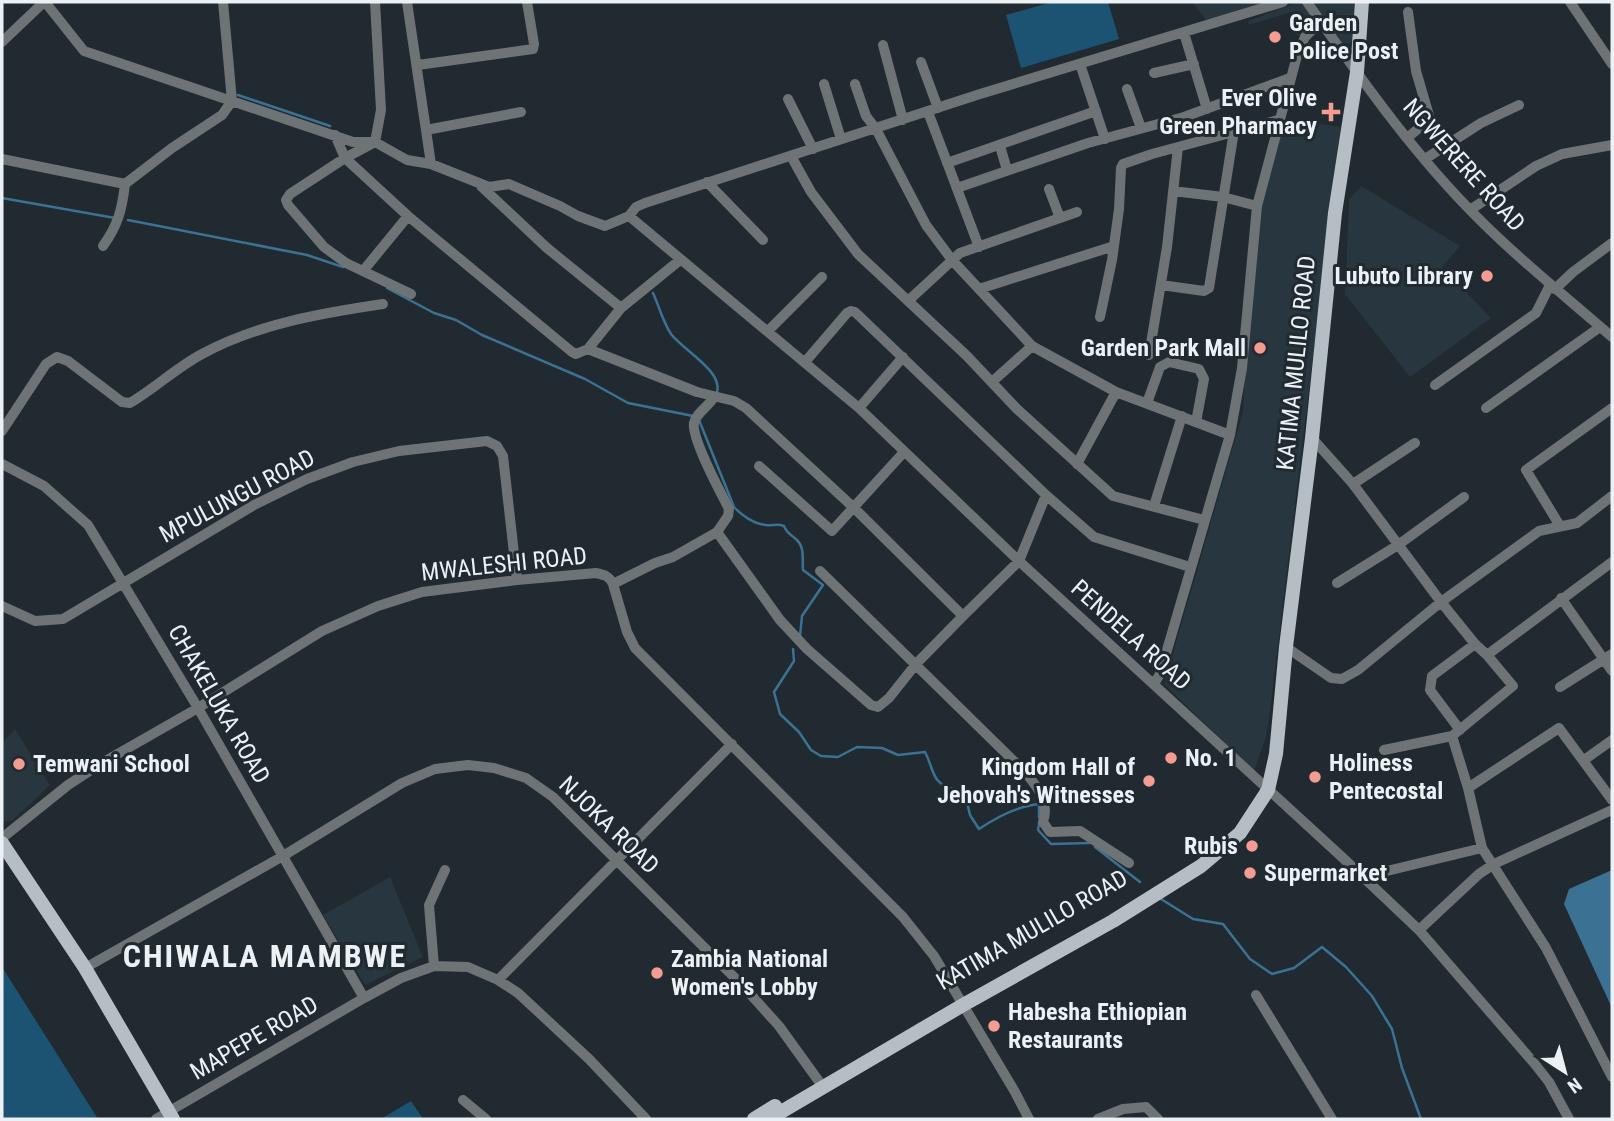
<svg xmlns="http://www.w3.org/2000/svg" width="1614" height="1121" font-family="'Roboto Condensed',sans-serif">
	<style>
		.built { fill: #27363f }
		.green { fill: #1c5372 }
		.water { fill: #3b7293 }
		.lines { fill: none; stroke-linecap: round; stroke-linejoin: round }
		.stream { stroke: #3b7293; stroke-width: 2.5 }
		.minor { stroke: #6e7376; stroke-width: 10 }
		.major { stroke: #b5bec4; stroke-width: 14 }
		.poi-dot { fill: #f59c92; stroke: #212a30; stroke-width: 2.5 }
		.labels { text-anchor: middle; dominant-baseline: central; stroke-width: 6; stroke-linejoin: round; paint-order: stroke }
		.poi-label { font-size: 24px; font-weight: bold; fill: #ebf1f5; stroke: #212a30; text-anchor: start }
		.street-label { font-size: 24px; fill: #ebf1f5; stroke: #212a30 }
		.district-label { font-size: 32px; font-weight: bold; letter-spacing: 2px; fill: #ebf1f5; stroke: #212a30 }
	</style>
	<rect width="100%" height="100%" fill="#212a30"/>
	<path class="built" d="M1192,2h79l-64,19z
		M1298,2h5l11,20 -12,14 -6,-1 -5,-23 -42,13 -1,-4z
		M1314,2h43l-5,40 -8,4z
		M1283,118l58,9 -72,592 -3,18 -12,34 -90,-87 79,-272 3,-72 15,-135z
		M1361,186l99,60 -18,21 49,51 -81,59 -65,-83 4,-94z
		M15,729l35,56 -38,36h-10v-78z
		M390,877l33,80 -58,28 -42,-70z"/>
	<path class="green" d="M1052,2h56l11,37 -98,29 -15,-53z
		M2,967l96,152h-96z
		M411,1101l12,18h-42z"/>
	<path class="water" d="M1612,870v138l-48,-104 5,-15z"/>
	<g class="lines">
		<path class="stream" d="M238,95l92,31
			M2,198l113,20
			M128,220l179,35 36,12
			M387,288l47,25 22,7 26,15 103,44 43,24 65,13
			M653,293c6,13 10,29 18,41 12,16 52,37 46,58
			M699,420l35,87c7,8 20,17 32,18 7,1 10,-2 18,1 3,8 7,8 13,14 8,8 5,19 6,30l20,15 -21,31 -2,20
			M793,649l1,12 -20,31 6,22 19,18 12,18 10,6 17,1 19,-10 25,1 16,7 27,-3c10,19 5,32 32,38l1,4 8,4 4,17 9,14c18,-12 38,-23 60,-25v13
			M1039,824l-1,6 13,14 39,-1
			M1095,847l45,35
			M1161,899l32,20 30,5 27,35 22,15 22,-6 28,-21 24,20 26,29 20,33 10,39 19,51"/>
		<path class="minor" d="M45,2l39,49 269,91h22l32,18 24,4
			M375,2l6,108 -6,32 -30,16 -55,36 -4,6 2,5 36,42 22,16 65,31
			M407,2l24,162 58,23 20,-3 51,22 18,10 27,10 24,-10 7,-9 9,-4 335,-109 303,-92
			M1307,2c51,73 103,147 165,210 44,45 93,84 140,125
			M1570,2l42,62
			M1184,33l23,76
			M2,42l42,-40
			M883,45l20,75
			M921,62l17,46
			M1080,64l25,75
			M418,65l115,-16 1,-5 -7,-42
			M1154,73l40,-9
			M824,84l17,55
			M855,84l11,32 10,13 50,96 26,35 80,86 84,46 114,43
			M1127,89l14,39
			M788,99l25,50
			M928,112l51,135
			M426,130l95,-18
			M335,135l10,23 63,58 164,136 4,2 12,-5 33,-41 59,-48
			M1407,138l23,-19 -14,-48 -8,-59
			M1000,146l7,24
			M791,156l20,36 47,62 109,102 50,53 96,87 91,24
			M2,159l123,25 47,-36 50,-33 10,-14 -9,-99
			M1425,159l56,-36 38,-18
			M947,163l149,-52
			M707,182l56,58
			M481,186l66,62 74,60
			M957,188l131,-45 96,-26 106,-39
			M1049,189l11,29
			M1173,191l50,6 34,9
			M1470,210l66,-44 26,-12 50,-9
			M629,216l230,192 160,153 324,297 76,72 115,133 15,19 20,37
			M103,246c15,-21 19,-36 22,-62
			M363,271l45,-55
			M1161,285l43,6 5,-3 25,-157
			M979,289l135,-43
			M1555,289l18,-17 39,-29
			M908,301l52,-48 117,-41
			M1100,317l12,-57 7,-51 2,-41 2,-4 29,-10 126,-34
			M768,331l54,-54
			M588,349l109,43 37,9 12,7 107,99 110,109
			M1149,355l18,-108 11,-100
			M992,382l40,-36
			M1435,385l101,-72 14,-28
			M1147,403l13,-36 9,-5 30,7 5,10 -8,43
			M859,408l44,-51
			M1486,408l114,-81
			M2,431l44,-67 11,-7 11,4 54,41 8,1c25,-15 46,-35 72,-49 55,-30 120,-41 181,-50
			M1312,438l41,46 88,118 34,42 -43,32 -2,14 30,40
			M2,464l42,22 44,39 110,183 166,290
			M1077,464l39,-72
			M759,466l73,65 72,-79
			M1353,484l62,-41
			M1046,495l48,42 96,30
			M1154,506l28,-90
			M1560,526l-34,-56 86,-62
			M717,532l63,88 27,29 64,56 7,2 11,-9 27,-34 47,-48 56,-55 27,-66 -191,-183 -4,-1 -4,2 -42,49
			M820,571l205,201c12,15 25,29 18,50l7,10 30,-1 49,32
			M1337,583l61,-38 66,-48
			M613,584l42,-21 18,-6 44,-25 11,-16 1,-7c-8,-16 -38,-71 -35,-86 2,-10 15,-17 20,-26
			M1561,598l51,73
			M2,606l33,15 28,-2 191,-114 53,-26 46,-17 46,-11 88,-10 10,5 6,10 14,124
			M1475,644l12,11 125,-93
			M1286,647l45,31 11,1 16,-9 83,-68 98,-71 38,-8 35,-27
			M1487,655l26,31 -61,50 16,52 14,60 64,100 66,129
			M1154,684l6,-10 70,-239 12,-67 15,-162 41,-154 7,-15 16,-16
			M1560,687l52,-33
			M1384,750l68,-14
			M1584,760l28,-20
			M1468,788l91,-60 53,72
			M2,838l66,-53 32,-21 98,-56 124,-77 56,-25 44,-14 95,-12 79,-7c9,2 13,3 17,11l14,48 8,16 268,269 31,39 81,136 14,27
			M1362,877l120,-29
			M1419,930l60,-56 15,-10 118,-54
			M434,966l-5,-61 16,-35
			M85,968l198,-112 119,-73 33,-14 33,-4 26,3 32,10 27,19 190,189 36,40 44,61
			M498,980l234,-236
			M1256,995l76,124
			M463,1100l23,19
			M156,1119l208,-121 37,-20 33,-12 34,1 30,13 20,13 71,66 57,60
			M1098,1119l25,-10 23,-2 12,12"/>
		<path class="major" d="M2,843l83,125 88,151
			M754,1119l21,-13
			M769,1119l194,-114 150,-84 88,-55 39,-33 28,-43 8,-36 10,-107 26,-209 23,-225 22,-141 5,-70"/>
	</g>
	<g class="poi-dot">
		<circle cx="1275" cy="37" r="7"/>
		<path d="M1327.5 101.5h7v7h7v7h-7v7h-7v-7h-7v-7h7z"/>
		<circle cx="1487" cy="276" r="7"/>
		<circle cx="1260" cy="348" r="7"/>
		<circle cx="1171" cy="758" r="7"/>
		<circle cx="19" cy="764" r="7"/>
		<circle cx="1315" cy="777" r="7"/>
		<circle cx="1149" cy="781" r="7"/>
		<circle cx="1252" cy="846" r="7"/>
		<circle cx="1250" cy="873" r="7"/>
		<circle cx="657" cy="973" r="7"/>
		<circle cx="994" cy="1026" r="7"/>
	</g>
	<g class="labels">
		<g class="poi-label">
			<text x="1289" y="23">Garden<tspan x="1289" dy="28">Police Post</tspan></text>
			<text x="1317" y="98" text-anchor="end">Ever Olive<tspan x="1317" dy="28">Green Pharmacy</tspan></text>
			<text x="1473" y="276" text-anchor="end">Lubuto Library</text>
			<text x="1246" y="348" text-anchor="end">Garden Park Mall</text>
			<text x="1185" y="758">No. 1</text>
			<text x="1329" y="763">Holiness<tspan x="1329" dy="28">Pentecostal</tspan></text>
			<text x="33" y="764">Temwani School</text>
			<text x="1135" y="767" text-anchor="end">Kingdom Hall of<tspan x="1135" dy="28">Jehovah's Witnesses</tspan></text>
			<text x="1238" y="846" text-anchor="end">Rubis</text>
			<text x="1264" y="873">Supermarket</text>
			<text x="671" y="959">Zambia National<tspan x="671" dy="28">Women's Lobby</tspan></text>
			<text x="1008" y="1012">Habesha Ethiopian<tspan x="1008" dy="28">Restaurants</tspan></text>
		</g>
		<g class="street-label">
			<text transform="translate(1464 165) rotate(48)">NGWERERE ROAD</text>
			<text transform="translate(1296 363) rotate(-84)">KATIMA MULILO ROAD</text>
			<text transform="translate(237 496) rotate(-28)">MPULUNGU ROAD</text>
			<text transform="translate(504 564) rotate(-6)">MWALESHI ROAD</text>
			<text transform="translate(1131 635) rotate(42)">PENDELA ROAD</text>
			<text transform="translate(219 704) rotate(60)">CHAKELUKA ROAD</text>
			<text transform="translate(609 825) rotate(44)">NJOKA ROAD</text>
			<text transform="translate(1032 930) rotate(-30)">KATIMA MULILO ROAD</text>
			<text transform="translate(254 1038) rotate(-30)">MAPEPE ROAD</text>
		</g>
		<g class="district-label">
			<text x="265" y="956">CHIWALA MAMBWE</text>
		</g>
	</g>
	<rect width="1614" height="1121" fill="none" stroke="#ebf1f5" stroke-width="7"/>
	<g transform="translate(1565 1072) rotate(144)" stroke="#212a30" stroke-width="5" paint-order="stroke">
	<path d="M0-5L12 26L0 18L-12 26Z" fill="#ebf1f5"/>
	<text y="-10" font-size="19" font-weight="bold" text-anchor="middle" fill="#ebf1f5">N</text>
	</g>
</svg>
